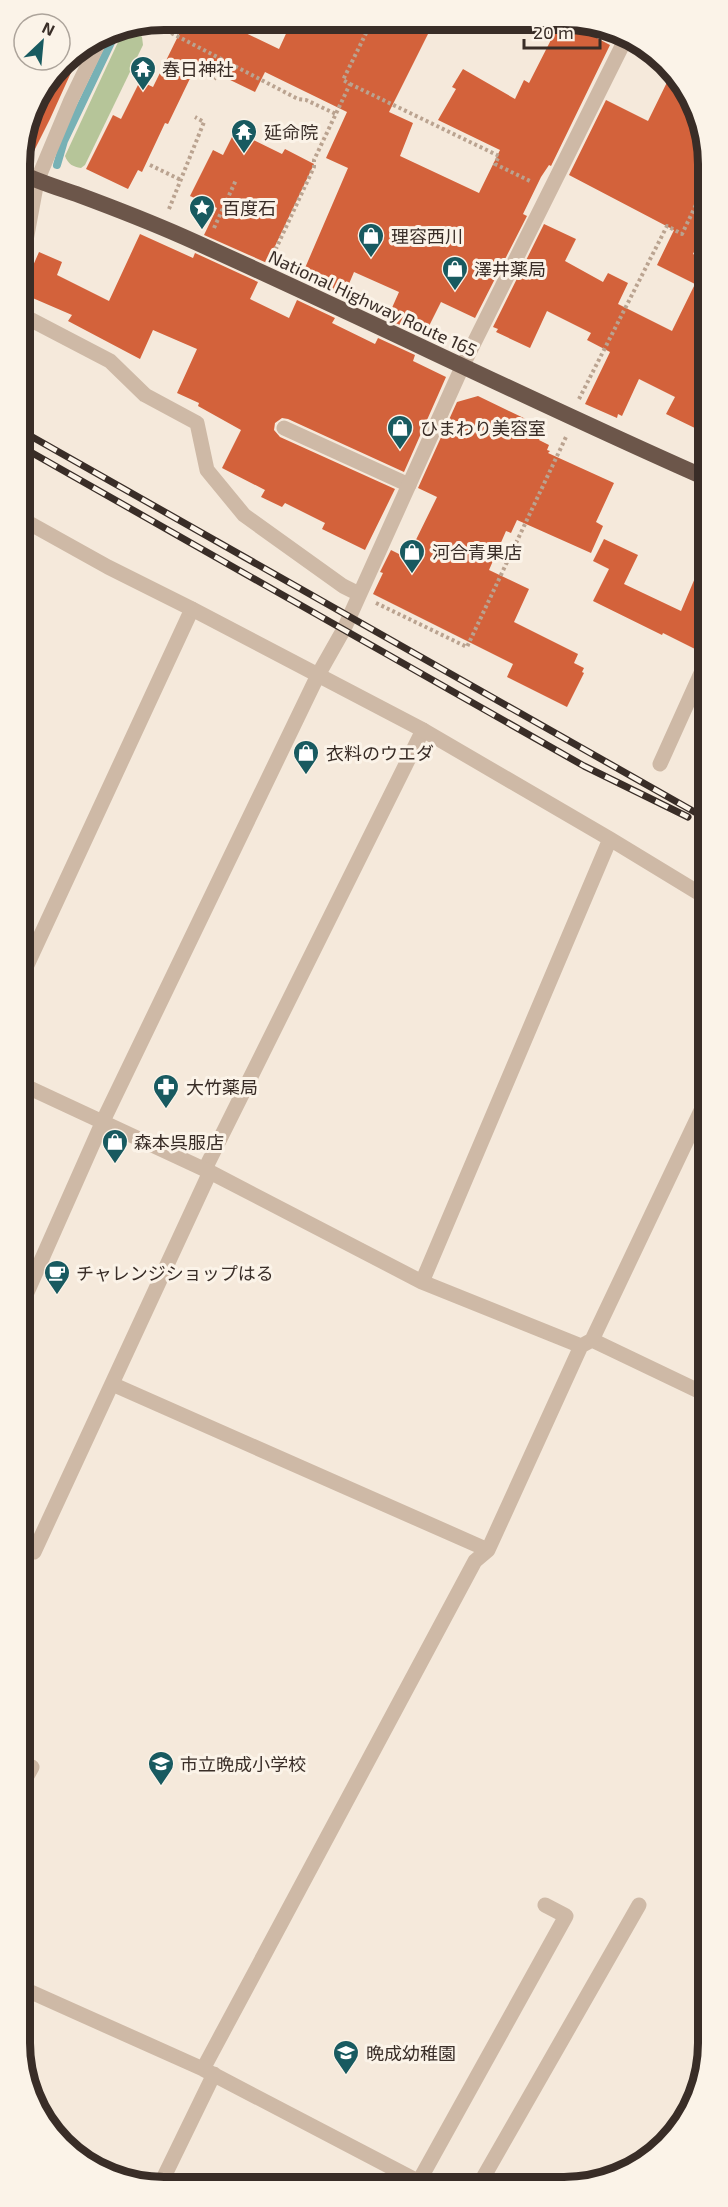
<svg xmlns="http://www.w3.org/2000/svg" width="728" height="2207" font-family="'Exo 2','Noto Sans JP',sans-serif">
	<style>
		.green { fill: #b6c599 }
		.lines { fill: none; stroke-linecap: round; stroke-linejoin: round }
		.stream { stroke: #77b1b5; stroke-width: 8 }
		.building { fill: #d3623b }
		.path { stroke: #baa390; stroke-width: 4; stroke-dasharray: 3 3; stroke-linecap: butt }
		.service { stroke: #ceb9a6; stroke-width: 15 }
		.minor { stroke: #ceb9a6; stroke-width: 15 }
		.trunk { stroke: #6c564a; stroke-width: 16 }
		.rail-casing { stroke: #392d27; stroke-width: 7 }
		.rail { stroke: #fbf3e8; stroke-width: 4.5; stroke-dasharray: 14; stroke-linecap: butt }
		.labels { text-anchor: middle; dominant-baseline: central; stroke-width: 6; stroke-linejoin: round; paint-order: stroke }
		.poi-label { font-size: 18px; fill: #392d27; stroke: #fbf3e8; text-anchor: start }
		.street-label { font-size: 18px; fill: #392d27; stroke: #fbf3e8 }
		.rim { fill: none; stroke: #392d27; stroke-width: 8 }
	</style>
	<rect width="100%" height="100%" fill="#f5e9db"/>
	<path class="green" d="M131,31l7,2 4,4 1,8 -58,120 -4,3c-8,-1 -13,-4 -16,-12l54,-116 5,-7z"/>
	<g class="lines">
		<path class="stream" d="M57,165l7,-24 54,-113"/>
	</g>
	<path class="building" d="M186,20h53l-4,8 44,21 11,-24 10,5 2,-4 4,2 4,-8 93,1 25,13 -39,78 24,11 -13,33 79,37 21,-43 -62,-30 18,-31 -4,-2 11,-18 52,30 9,-19 5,3 27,-53 14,8 6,-11 34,18 -59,121 -2,-1 -8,12 -18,37 4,2 -52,102 -34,-16 -17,34 -37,-17 12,-27 -45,-20 -11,26 -37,-17 2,-3 -6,-3 46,-107 -22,-10 21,-46 -82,-40 -10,20 -58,-28 -29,60 -3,-1 -23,49 -4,-2 -10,19 -42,-20 27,-54 8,4 19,-38 13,6z
		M74,52l5,3 -29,64 -23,46 -7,-3v-8l15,-54 33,-45z
		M672,72l34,64v92l-13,26 13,7v159l-5,11 -35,-17 9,-17 -36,-18 -17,37 -4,-2 -1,4 -32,-14 25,-52 -23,-12 4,-7 -44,-22 -17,37 -34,-16 2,-3 -5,-2 51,-103 32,15 -11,22 38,21 5,-9 20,10 -10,21 54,27 23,-47 -38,-19 17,-35 -105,-55 37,-75 42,21z
		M235,131l47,23 3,-5 29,15 -47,99 -63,-28 13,-27 -27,-12 23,-46 10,5z
		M140,234l53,24 2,-5 63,29 -8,17 39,19 8,-18 38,18 -3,5 43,21 3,-6 37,17 -2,6 33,16 -42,95 -116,-53 -6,-1 -7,5 -1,7 6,7 115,52 -30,61 -43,-21 3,-6 -40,-20 -3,4 -21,-10 4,-7 -43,-22 19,-38 -43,-24 1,-3 -22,-10 20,-44 -44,-19 -13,29 -72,-38 4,-6 -51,-22 18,-41 23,10 -5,13 52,26z
		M478,396l52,25 -3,6 14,8 -2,5 10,5 -2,5 3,1 -2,2 66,30 -18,39 7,4 -12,27 -74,-33 -6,13 -5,-2 -17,39 40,19 -15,33 64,32 -4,9 10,5 -2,4 2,1 -17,34 -60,-30 6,-13 -140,-70 10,-21 -3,-1 11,-22 16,8 30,-61 -19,-9 39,-86z
		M604,539l34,16 -14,29 57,27 25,-59v100l-3,1 -40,-20 -1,2 -69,-34 16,-32 -16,-8z"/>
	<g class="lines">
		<path class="path" d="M150,22l148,77 8,1 30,14
			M214,79l1,-1
			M350,84l149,72 -4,8 37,18
			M150,165l31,15
			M169,209l35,-87 -9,-5
			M214,228l22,-48
			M273,255l41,-88v-7l36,-76 -7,-4 29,-59
			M579,399l88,-173 15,8 24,-50
			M376,603l91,44 99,-210"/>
		<path class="service" d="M589,22l35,19
			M284,428l125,57
			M21,978l171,-369
			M205,1169l218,-439
			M419,2181l147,-265 -21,-11"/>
		<path class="minor" d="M20,258l5,-12 12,-65 34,-81 32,-66
			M20,314l90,47 35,34 52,28 10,47 37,45 99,71 16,8
			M20,518l88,49 84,42 231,121 187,109 97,59
			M660,764l46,-102
			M21,1084l189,88 212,110 159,64 11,-6 115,55
			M422,1282l188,-443
			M21,1306l82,-185 215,-446 26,-46 119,-264 162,-325
			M592,1340l115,-242
			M112,1384l376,166
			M22,1548l12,4 176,-380
			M22,1785l10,-18
			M22,1988l181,81 222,116
			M203,2069l272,-508 13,-11 93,-204
			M160,2185l54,-111
			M479,2185l160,-280"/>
		<path class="trunk" d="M20,173c19,9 39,15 59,22 35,13 71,27 105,42 175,78 347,164 522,241"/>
		<defs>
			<path id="rail" d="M20,430l687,389
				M20,446l564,320 104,51"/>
		</defs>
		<use href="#rail" class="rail-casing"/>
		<use href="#rail" class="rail"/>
	</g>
	<defs>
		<symbol id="temple-pin" viewBox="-11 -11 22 30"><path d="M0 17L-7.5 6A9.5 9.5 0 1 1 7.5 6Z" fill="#185a60" stroke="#fbf3e8"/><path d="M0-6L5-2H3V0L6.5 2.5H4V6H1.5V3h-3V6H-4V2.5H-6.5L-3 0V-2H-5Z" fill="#fff"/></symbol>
		<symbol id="sight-pin" viewBox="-11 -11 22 30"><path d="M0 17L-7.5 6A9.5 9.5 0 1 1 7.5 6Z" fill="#185a60" stroke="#fbf3e8"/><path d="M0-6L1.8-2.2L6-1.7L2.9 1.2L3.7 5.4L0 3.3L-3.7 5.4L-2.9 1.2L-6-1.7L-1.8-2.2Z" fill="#fff"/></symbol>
		<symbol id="shop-pin" viewBox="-11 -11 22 30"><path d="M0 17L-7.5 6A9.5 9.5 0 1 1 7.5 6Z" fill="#185a60" stroke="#fbf3e8"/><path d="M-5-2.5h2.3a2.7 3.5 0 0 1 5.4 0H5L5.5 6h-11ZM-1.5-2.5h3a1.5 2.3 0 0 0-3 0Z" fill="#fff"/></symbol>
		<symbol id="pharmacy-pin" viewBox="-11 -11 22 30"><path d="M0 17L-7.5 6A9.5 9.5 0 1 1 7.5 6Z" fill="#185a60" stroke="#fbf3e8"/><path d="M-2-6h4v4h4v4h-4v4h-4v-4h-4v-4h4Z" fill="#fff"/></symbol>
		<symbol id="cafe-pin" viewBox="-11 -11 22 30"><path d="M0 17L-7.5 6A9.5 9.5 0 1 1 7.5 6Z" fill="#185a60" stroke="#fbf3e8"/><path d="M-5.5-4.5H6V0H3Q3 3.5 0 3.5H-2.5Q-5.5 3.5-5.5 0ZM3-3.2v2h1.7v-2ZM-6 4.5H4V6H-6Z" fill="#fff"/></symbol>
		<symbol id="school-pin" viewBox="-11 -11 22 30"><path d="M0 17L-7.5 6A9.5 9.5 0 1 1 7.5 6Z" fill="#185a60" stroke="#fbf3e8"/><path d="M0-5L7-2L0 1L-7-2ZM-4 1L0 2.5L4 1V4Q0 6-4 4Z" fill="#fff"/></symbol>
	</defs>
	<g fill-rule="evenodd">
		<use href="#temple-pin" x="128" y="54" width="30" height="40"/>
		<use href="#temple-pin" x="229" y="117" width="30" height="40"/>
		<use href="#sight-pin" x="187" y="193" width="30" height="40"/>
		<use href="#shop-pin" x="356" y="221" width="30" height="40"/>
		<use href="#shop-pin" x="440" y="254" width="30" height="40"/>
		<use href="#shop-pin" x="385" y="413" width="30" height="40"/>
		<use href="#shop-pin" x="397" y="537" width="30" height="40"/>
		<use href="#shop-pin" x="291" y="738" width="30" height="40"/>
		<use href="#pharmacy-pin" x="151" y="1072" width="30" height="40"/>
		<use href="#shop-pin" x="100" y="1127" width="30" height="40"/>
		<use href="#cafe-pin" x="42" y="1258" width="30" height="40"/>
		<use href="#school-pin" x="146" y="1749" width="30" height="40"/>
		<use href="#school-pin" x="331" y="2038" width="30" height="40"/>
	</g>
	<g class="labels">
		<g class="poi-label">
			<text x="162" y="69">春日神社</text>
			<text x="264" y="132">延命院</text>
			<text x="222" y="208">百度石</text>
			<text x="391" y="236">理容西川</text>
			<text x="474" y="269">澤井薬局</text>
			<text x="420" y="428">ひまわり美容室</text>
			<text x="432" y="552">河合青果店</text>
			<text x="326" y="753">衣料のウエダ</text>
			<text x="186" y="1087">大竹薬局</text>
			<text x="134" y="1142">森本呉服店</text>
			<text x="76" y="1273">チャレンジショップはる</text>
			<text x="180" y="1764">市立晩成小学校</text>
			<text x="366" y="2053">晩成幼稚園</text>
		</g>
		<g class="street-label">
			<text transform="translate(373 303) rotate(25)">National Highway Route 165</text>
		</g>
	</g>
	<path d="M0 0H728V2207H0ZM164 30H564A134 134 0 0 1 698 164V2043A134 134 0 0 1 564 2177H164A134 134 0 0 1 30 2043V164A134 134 0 0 1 164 30Z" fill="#fbf3e8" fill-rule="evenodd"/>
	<path class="rim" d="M164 30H564A134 134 0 0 1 698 164V2043A134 134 0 0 1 564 2177H164A134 134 0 0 1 30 2043V164A134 134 0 0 1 164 30Z"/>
	<g transform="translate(42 42) rotate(26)"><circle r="28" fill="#fbf3e8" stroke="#ada49b" stroke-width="1.5"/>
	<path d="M0-4.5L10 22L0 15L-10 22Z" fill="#185a60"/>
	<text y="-9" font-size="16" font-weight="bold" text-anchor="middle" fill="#392d27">N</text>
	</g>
	<path d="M524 39v9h76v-9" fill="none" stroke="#392d27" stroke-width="3"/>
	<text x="533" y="39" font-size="18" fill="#392d27" stroke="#fbf3e8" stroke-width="4.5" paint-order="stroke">20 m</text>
</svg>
